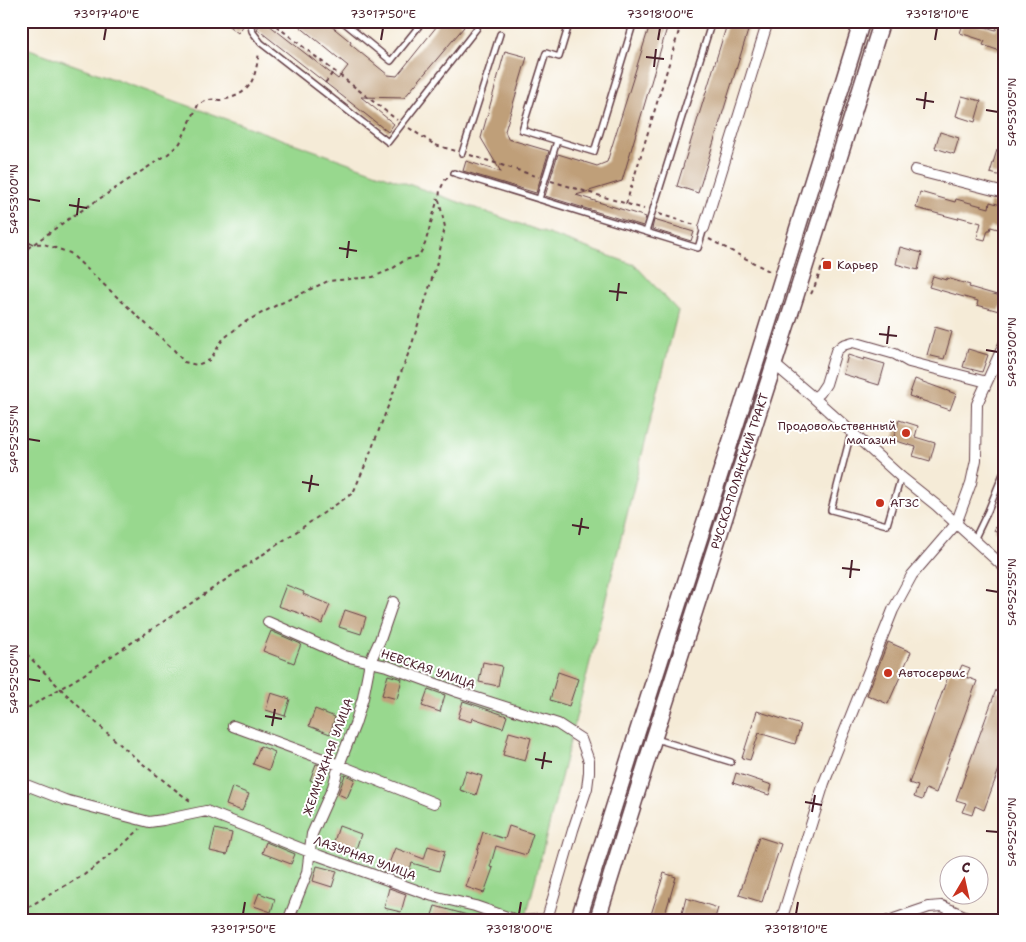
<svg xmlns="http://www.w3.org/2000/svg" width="1026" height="942" font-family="'Shantell Sans',sans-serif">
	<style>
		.green { fill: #98d88e; stroke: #717c5c }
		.building { fill: #bf9f79 }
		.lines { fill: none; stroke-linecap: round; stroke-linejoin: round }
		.lane-casing { stroke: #643e45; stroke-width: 8 }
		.street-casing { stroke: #643e45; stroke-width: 12 }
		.primary-casing { stroke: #643e45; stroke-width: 18 }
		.path { stroke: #643e45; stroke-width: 2; stroke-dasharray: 4 4; stroke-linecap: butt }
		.lane { stroke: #fff; stroke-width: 5 }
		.street { stroke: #fff; stroke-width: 10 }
		.primary { stroke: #fff; stroke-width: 15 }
		.ticks { fill: none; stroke: #4a1f2b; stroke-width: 2 }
		.poi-dot { fill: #c8321e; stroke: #fff; stroke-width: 2 }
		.labels { text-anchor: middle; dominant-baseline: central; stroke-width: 4; stroke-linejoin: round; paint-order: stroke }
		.poi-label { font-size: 12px; fill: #4a1f2b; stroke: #fff; text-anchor: start }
		.street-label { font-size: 12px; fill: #4a1f2b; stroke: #fff }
		.neatline { fill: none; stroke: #4a1f2b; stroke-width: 2 }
		.ticks-label { font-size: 12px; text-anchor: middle; fill: #4a1f2b }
	</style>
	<rect width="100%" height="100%" fill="#fff"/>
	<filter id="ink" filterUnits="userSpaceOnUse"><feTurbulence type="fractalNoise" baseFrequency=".02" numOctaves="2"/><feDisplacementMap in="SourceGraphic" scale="10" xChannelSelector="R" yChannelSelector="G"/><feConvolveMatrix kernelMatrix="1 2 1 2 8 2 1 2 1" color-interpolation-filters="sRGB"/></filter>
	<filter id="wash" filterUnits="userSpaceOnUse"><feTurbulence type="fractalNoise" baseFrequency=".0096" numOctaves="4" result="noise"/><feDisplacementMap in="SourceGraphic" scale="20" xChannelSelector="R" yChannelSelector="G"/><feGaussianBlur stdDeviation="1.12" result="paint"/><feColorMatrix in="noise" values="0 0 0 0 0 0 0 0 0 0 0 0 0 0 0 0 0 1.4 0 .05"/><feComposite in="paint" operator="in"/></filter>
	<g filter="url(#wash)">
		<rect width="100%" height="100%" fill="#f5ebd7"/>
		<path class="green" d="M21,46l614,219 43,46 -153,610h-504z"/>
		<g id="blocks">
			<path class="building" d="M222,21h17l5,4 -6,8z
				M262,21h2l74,58 10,-13 -55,-45h32l26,21 -1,2 38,31 9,1 44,-55h17l6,6 -60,71 -43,-1 33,27 -6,8 -131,-103z
				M651,21h18l-47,160 -46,14 70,22 -3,9 -98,-30 13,-42 39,12 10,-4z
				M728,21h23l-53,172 -21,-7z
				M964,21h11l-1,3 22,6 3,-9h6v27l-4,-1 -1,4 -17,-6 2,-4 -25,-8z
				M505,51l22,6 -22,74 3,8 41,12 -13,42 -73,-22 3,-10 35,11 -20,-34z
				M962,96l19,5 -6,21 -19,-6z
				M940,132l19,6 -5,16 -19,-6z
				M997,150l8,3v16l-3,7 -12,-3z
				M920,192l35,10 1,-3 33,9 1,-6 15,4v25l-14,-4 -1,3h-2l-3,10 -8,-2 4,-15 -22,-6 -1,2 -42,-11z
				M654,220l40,12 -3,9 -39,-12z
				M900,247l22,6 -4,17 -22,-6z
				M933,276l13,4 1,-2 23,7 -1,2 35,10 -5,14 -22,-6 1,-4 -49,-14z
				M935,327l17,5 -8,27 -17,-4z
				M968,349l20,6 -6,17 -19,-5z
				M848,355l16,5v-2l21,6 -6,21 -36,-11z
				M915,379l41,15 -6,16 -41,-14z
				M899,420l19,6 -3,11 20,6 -5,18 -17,-5 3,-9 -23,-7z
				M1005,506v30l-11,-5z
				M286,585l18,7 -1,2 27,11 -8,19 -18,-8 1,-1 -27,-9z
				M345,610l21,7 -5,17 -22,-7z
				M271,631l30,13 -7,19 -31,-12z
				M888,642l23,10 -23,52 -21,-9z
				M483,662l19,4 -4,20 -19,-4z
				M962,665l8,3 -4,9 11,4 -41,112 -10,-4 -4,11 -8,-3 4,-11 -9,-3 41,-112 8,3z
				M558,672l20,7 -9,27 -19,-6z
				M388,675l14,4 -5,20 -15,-4z
				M428,689l17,6 -5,17 -18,-6z
				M996,690l9,3v60l-21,57 -9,-4 -3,9 -10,-3 4,-9 -10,-3z
				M271,693l19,6 -5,17 -19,-6z
				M463,701l44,15 -4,12 -30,-10 -1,4 -14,-4z
				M315,709l20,8 -5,17 -21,-8z
				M757,711l44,14 -6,19 -36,-11 -9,27 -8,-2z
				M509,732l22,6 -6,23 -22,-6z
				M260,746l15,6 -6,18 -16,-6z
				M316,764l10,4 -6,16 -10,-4z
				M466,771l16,5 -6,19 -16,-5z
				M736,773l36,12 -3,10 -36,-12z
				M345,775l10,4 -8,19 -9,-4z
				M232,787l17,7 -7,17 -16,-6z
				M339,826l22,8 -6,18 -22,-7z
				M509,826l24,8 -7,21 -30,-9 -6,21 3,1 -9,25 -18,-6 12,-35h-1l6,-20 22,7z
				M215,829l17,4 -5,22 -17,-4z
				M759,837l22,7 -19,58 -23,-7z
				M266,842l29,12 -4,10 -29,-11z
				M428,846l17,5 -6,20 -27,-8 -4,11 -20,-8 7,-18 29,11z
				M317,866l20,5 -5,16 -19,-6z
				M664,873l12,4 -13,44h-14z
				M389,888l17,6 -5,18 -17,-4z
				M259,893l16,6 -4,13 -17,-6z
				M686,898l32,10 -4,13h-34z
				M435,906l43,12v3h-48z"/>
		</g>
	</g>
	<g filter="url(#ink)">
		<use href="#blocks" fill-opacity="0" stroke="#643e45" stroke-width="1"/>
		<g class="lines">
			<defs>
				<path id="lane" d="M250,21l2,10 9,12 127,99 89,-114
					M342,21l49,40 32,-40
					M570,21l-11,36 -13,-4 -24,77 72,22 40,-131
					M462,153l38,-119
					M454,173l244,75 6,-20
					M539,199l18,-58
					M646,232l66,-211
					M851,433l-20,77 56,15 14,-48
					M974,540l14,-29 17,-42
					M656,739l75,23"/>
				<path id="street" d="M915,170l90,23
					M704,228l64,-207
					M774,364l40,34 87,79 35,28 69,63
					M814,398l6,-5 6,-9 10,-33 7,-6 10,-3 42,12 14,8 78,20
					M268,622l77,34 25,6 17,4 71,26 100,32 23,15 8,22v11l-2,16 -14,42 -26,89
					M233,726l106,39 95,38
					M21,783l44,17 84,22 14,-2 43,-9 114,45 113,40 42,10 44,15
					M288,921l19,-48 5,-39 21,-47 6,-22 16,-41 8,-26 7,-36 10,-22 13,-38
					M519,921l28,-2
					M781,921l43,-138 69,-173 19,-35 44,-51 15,-41 5,-23 1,-56 28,-62
					M888,921l41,-14 13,-1 34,15"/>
				<g id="primary">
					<path d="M578,921l59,-188 120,-374 105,-338"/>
					<path id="s1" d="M597,921l57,-183 140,-436 88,-281"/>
				</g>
			</defs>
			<use href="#lane" class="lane-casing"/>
			<use href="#street" class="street-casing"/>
			<use href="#primary" class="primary-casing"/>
			<path class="path" d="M270,21l127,99
				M325,83l9,-12
				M409,128l26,17 21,6
				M470,155l69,22
				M551,181l93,28
				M626,204l56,-183
				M659,214l36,11
				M709,239l62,33
				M21,243l23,1 26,9 104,97 10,12 13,3 13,-5 13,-21 20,-16 32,-17 53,-25 45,-4 19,-8 13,-9 14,-4 6,-12 13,-46
				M21,253l49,-35 98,-64 12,-11 18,-38c3,-2 7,-4 11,-5 4,-1 8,0 12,0 30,-5 34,-20 38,-48
				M811,294l3,-6 11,-29
				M21,648c53,56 109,109 172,155
				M21,712l62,-37 107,-71 163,-111 14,-32 45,-117 26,-85 7,-32 -6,-27 1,-10 5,-10 4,-3
				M21,911l63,-36 34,-26 22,-20"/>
			<use href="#lane" class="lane"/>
			<use href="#street" class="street"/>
			<use href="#primary" class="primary"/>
		</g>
	</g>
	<path class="ticks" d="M104,40l2,-12M381,40l2,-12M658,40l2,-12M935,40l2,-12M646,57l18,2M654,67l2,-18M916,99l18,3M924,109l2,-17M986,110l12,2M28,199l12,2M69,205l18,3M77,215l2,-17M339,248l18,3M347,258l2,-17M609,291l18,2M617,301l2,-18M879,334l18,2M887,344l2,-18M986,350l12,2M28,439l12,2M302,482l17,3M309,492l3,-17M572,525l17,3M579,535l3,-17M842,568l18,2M850,578l2,-18M986,590l12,2M28,679l12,2M265,716l17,3M272,726l3,-17M535,759l17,3M542,769l3,-17M805,802l17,3M812,812l3,-17M986,831l12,1M243,914l2,-12M519,914l2,-12M796,914l2,-12"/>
	<g class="poi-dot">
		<rect x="822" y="260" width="10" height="10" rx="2.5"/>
		<circle cx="906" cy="433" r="5"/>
		<circle cx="880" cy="503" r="5"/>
		<circle cx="888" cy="673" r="5"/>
	</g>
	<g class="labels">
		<g class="poi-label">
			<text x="837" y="265">Карьер</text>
			<text x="896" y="426" text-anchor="end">Продовольственный<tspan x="896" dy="14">магазин</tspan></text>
			<text x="890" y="503">АГЗС</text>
			<text x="898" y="673">Автосервис</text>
		</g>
		<g class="street-label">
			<text stroke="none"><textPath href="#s1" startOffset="472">РУССКО-ПОЛЯНСКИЙ ТРАКТ</textPath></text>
			<text transform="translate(428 669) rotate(19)">НЕВСКАЯ УЛИЦА</text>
			<text transform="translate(328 757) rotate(-70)">ЖЕМЧУЖНАЯ УЛИЦА</text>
			<text transform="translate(365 858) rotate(20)">ЛАЗУРНАЯ УЛИЦА</text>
		</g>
	</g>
	<rect width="1026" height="942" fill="none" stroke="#fff" stroke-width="55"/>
	<g transform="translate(964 880) rotate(9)"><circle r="24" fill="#ffffff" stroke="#b7a5aa"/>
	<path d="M0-4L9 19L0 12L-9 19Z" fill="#c8321e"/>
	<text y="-8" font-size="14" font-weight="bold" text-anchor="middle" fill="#4a1f2b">С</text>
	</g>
	<rect x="28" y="28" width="970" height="886" class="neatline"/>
	<g class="ticks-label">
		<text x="106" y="18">73°17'40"E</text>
		<text x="383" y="18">73°17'50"E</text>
		<text x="660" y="18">73°18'00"E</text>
		<text x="937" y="18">73°18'10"E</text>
		<text transform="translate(1012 112) rotate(-90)" y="4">54°53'05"N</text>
		<text transform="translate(14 199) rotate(-90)" y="4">54°53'00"N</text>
		<text transform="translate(1012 352) rotate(-90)" y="4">54°53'00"N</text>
		<text transform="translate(14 439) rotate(-90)" y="4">54°52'55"N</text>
		<text transform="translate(1012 592) rotate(-90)" y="4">54°52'55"N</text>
		<text transform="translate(14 679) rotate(-90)" y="4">54°52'50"N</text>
		<text transform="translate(1012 832) rotate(-90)" y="4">54°52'50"N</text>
		<text x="243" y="933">73°17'50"E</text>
		<text x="519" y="933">73°18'00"E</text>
		<text x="796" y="933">73°18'10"E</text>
	</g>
</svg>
